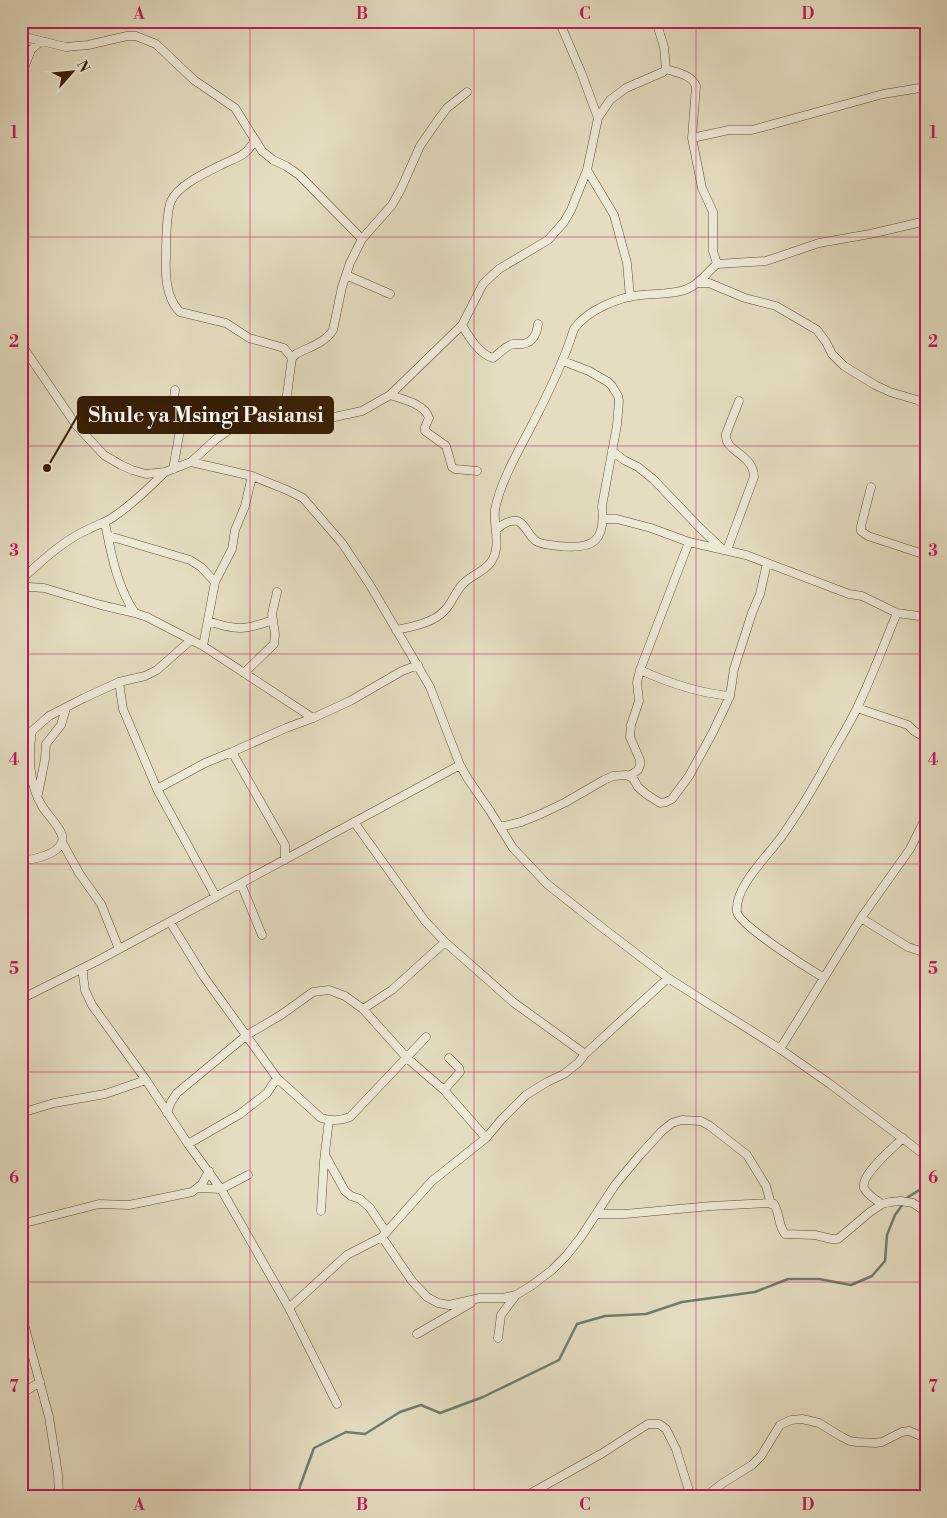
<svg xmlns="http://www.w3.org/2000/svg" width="947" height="1518" font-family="'Libre Bodoni',serif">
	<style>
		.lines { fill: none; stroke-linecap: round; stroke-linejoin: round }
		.stream { stroke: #6f7c6c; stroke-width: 2.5 }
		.minor-casing { stroke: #624d33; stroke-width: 9 }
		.minor { stroke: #ede9d7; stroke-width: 8 }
		.grid { fill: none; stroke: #c2185b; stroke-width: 1; stroke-opacity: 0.55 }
		.leader { fill: none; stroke: #361d04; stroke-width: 2 }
		.callout-dot { fill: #361d04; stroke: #ede9d7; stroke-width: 2 }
		.callout { fill: #361d04; stroke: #361d04; stroke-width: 2 }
		.callout-label { font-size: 21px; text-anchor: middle; font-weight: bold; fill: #fff }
		.neatline { fill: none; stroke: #c2185b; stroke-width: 2 }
		.grid-label { font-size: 16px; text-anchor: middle; font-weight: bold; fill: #c2185b }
	</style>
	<rect width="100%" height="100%" fill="#e4ddc1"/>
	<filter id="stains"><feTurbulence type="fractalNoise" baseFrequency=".004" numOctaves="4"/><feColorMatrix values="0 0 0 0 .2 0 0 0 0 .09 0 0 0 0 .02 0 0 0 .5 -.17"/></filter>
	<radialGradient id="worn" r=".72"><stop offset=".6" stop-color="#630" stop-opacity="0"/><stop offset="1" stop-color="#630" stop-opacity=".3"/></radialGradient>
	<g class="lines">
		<path class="stream" d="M906,1199l2,-2 18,-11
			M298,1497l2,-11 14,-38 32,-16 19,2 35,-22 21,-7 19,8 43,-16 76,-37 18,-36 28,-8 41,-2 36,-12 73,-10 33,-13h31l32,6 21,-9 13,-15 2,-26 8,-20 8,-11"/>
		<defs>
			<path id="minor" d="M559,21l22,51 17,46
				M21,36l45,11 22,-2 39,-9h9l20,8 38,36 41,28 27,43 11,9 13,6 13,9 63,64
				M666,69c11,4 25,5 30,17l-4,52 10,50 11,24v39l4,13
				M21,76l10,-26 10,-9
				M692,138l37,-8h23l131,-36 43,-7
				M255,140c-9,16 -17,17 -32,24 -16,8 -45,21 -52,37 -5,12 -5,43 -5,57 -1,18 1,41 14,54l46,11 23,15 35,10 8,10
				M587,170l27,45 13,48 3,34
				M346,275l44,19
				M699,283h10l36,15 31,8 41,24 9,12 6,12 12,12 31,19 15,7 27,8 9,4
				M462,325c7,12 17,29 31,33 6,-4 12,-12 20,-14 2,0 7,0 9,0 11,-1 15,-11 16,-20
				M21,344l55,81 28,30 17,10 11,5 14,4 19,-2 26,-10 61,14 35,14 16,8 39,45 28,42 60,102 30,78 8,14 22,32 23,37 34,36 57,45 64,49 112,71 50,35 96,72
				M390,395c12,4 35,9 39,23l-4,9v4l21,15 6,21 3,2 22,2
				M285,409l7,-51 4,-4c13,-7 29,-11 37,-24l9,-43 8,-24 12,-24 30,-34 9,-16 19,-43 18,-26 9,-12 20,-16
				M612,451l12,9 14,7 15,12 46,48 23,22
				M191,462l25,-23 19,-13 41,-16 9,-1 40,10 37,-8 28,-16 72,-70 21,-41 16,-15 49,-29 16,-18 7,-12 16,-40 11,-52 12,-18 16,-12 37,-16 3,-3 -2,-22 -8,-26
				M173,469l7,-39 -6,-16 -1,-8 2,-16
				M871,487l-10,39v5l7,5 58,19
				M604,519h13l34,9 38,14 57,13 103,39 13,2 35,17 29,4
				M105,523c6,30 12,64 30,90
				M496,530c7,-7 13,-10 22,-9 9,5 11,16 18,20 6,4 16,4 23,5 34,4 47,-5 43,-40l15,-81 2,-24 -1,-5 -6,-10 -4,-4 -19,-11 -26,-10
				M109,536l81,24 11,7 14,15
				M727,550l27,-73c0,-23 -30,-25 -28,-43l13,-33
				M24,577c20,-18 40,-37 65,-48 9,-5 19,-7 27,-14 18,-12 34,-28 49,-43
				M21,590l8,-3 15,1 57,17 34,8 12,4 56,29 110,72 37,-17 52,-30 16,-6
				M208,621c29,10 37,9 65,-1
				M396,630c15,-3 38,-7 49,-20 8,-8 10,-19 19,-27 8,-8 21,-12 27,-21 11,-16 2,-35 4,-52 5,-28 25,-62 38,-87 10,-20 21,-41 29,-62 5,-10 8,-21 12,-32 13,-19 45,-32 67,-34 16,-2 32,0 46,-6 13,-5 19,-16 30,-25l49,-3 53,-18 51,-9 56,-13
				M203,646l12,-64 17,-33 3,-19 10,-24 7,-30
				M640,670c29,13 58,23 90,26
				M244,673l30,-29 1,-10 -3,-20 5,-22
				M119,682l4,27 34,80 59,108
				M857,708l51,17 6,6 12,7
				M21,736l11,-5 17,-15 35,-18 35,-16 26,-6 12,-6 34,-30
				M232,752l53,93v15
				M629,776l9,-6 2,-5v-5l-10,-23 1,-12 8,-24 -2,-19 3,-12 49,-128
				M157,789l48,-26 27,-11 54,-24 27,-10
				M38,794l7,-35 1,-15 15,-19 5,-17
				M354,822l71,99 20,21 68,60 72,52
				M500,827l21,-5 20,-8 25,-12 38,-22 9,-4 13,-1 7,3 5,9 8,7 14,9 6,-1 6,-3 17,-23 24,-44 17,-36 4,-27 18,-56 8,-19 7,-31
				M62,842l17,31 22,31 18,45
				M21,860c12,0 36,-5 41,-18 4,-10 -15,-27 -20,-36 -13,-21 -14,-51 -10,-75
				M241,884l21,51
				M861,918l47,29 18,6
				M170,922l34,55 73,101 -10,15 -27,21 -52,30
				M84,968l-1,7 2,15 7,15 54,75 42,64 33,45 68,119 48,96
				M824,978c-15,-9 -85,-53 -87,-66 -3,-25 31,-56 45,-76 20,-28 37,-58 53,-88 8,-14 16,-27 22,-40 15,-31 27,-64 40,-95
				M21,999l76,-38 363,-196
				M363,1009l29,-19 53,-48
				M780,1049l81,-131 49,-69 16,-32
				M277,1078l44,40c11,3 18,3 29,-1l76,-80
				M444,1090l16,-18 -1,-4 -10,-10
				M21,1113l33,-10 51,-9 41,-14
				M167,1113l4,-11 6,-9 70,-58 34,-20 32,-23 16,-2 16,6 18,13 44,49 37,32 42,48
				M325,1155l20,36 6,5 9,3 10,9 16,24
				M198,1188l23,1 27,-14
				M882,1204c-6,-4 -15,-9 -18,-16 -4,-13 30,-41 39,-50
				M321,1211l3,-50 5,-41
				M596,1214h29l86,-8 56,-3 7,1c6,10 4,21 11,30l30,1 17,4h6l32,-27 12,-8 8,-2 11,-1 12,2 13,9
				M21,1224l78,-20 30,1 63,-13 10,-8 7,-13
				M382,1237l30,44 15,16 11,6 11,2 31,-7h23l13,-3 15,-9 21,-16 14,-14 15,-19 34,-52 25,-30 22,-24 10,-8 10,-3 19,1 9,5 37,29 19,31 5,18
				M289,1308l58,-53 35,-18 50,-56 54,-43 16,-19 24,-24 21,-13 17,-8 14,-11 7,-9 83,-76
				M21,1313l28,104 9,57 1,23
				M417,1334l54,-31
				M498,1338l3,-23 15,-20
				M21,1394l19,-12
				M524,1497l77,-43 47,-30h11l7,5 10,20 15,48
				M705,1497l18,-14 29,-18 9,-9 19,-31 11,-5 11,-1 17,4 23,14 8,4 7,1 18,1 7,-1 20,-10 7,-1 17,7"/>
		</defs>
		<use href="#minor" class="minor-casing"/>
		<use href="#minor" class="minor"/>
	</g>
	<path class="grid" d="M250,21v1476M474,21v1476M696,21v1476M21,237h905M21,446h905M21,654h905M21,864h905M21,1072h905M21,1282h905"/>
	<path class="leader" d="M47 468L78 415"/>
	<circle class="callout-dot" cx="47" cy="468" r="5"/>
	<rect class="callout" x="78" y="397" width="255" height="36" rx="5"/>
	<g class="callout-label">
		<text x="206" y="422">Shule ya Msingi Pasiansi</text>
	</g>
	<rect width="947" height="1518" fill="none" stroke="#e4ddc1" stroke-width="55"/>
	<g transform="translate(72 72) rotate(63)" stroke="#ede9d7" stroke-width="4" paint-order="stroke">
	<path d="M0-4L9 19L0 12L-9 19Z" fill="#361d04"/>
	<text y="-8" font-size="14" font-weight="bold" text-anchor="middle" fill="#361d04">N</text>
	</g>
	<rect x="28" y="28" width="892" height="1462" class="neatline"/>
	<g class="grid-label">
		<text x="139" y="19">A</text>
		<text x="362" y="19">B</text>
		<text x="585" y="19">C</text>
		<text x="808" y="19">D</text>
		<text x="14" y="138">1</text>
		<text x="933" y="138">1</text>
		<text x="14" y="347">2</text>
		<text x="933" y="347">2</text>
		<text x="14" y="556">3</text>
		<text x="933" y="556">3</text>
		<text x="14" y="765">4</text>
		<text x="933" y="765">4</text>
		<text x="14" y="974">5</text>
		<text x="933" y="974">5</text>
		<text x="14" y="1183">6</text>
		<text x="933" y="1183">6</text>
		<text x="14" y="1392">7</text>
		<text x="933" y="1392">7</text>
		<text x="139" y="1510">A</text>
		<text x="362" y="1510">B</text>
		<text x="585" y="1510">C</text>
		<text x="808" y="1510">D</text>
	</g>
	<rect width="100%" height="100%" filter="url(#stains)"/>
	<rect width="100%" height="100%" fill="url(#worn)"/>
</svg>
